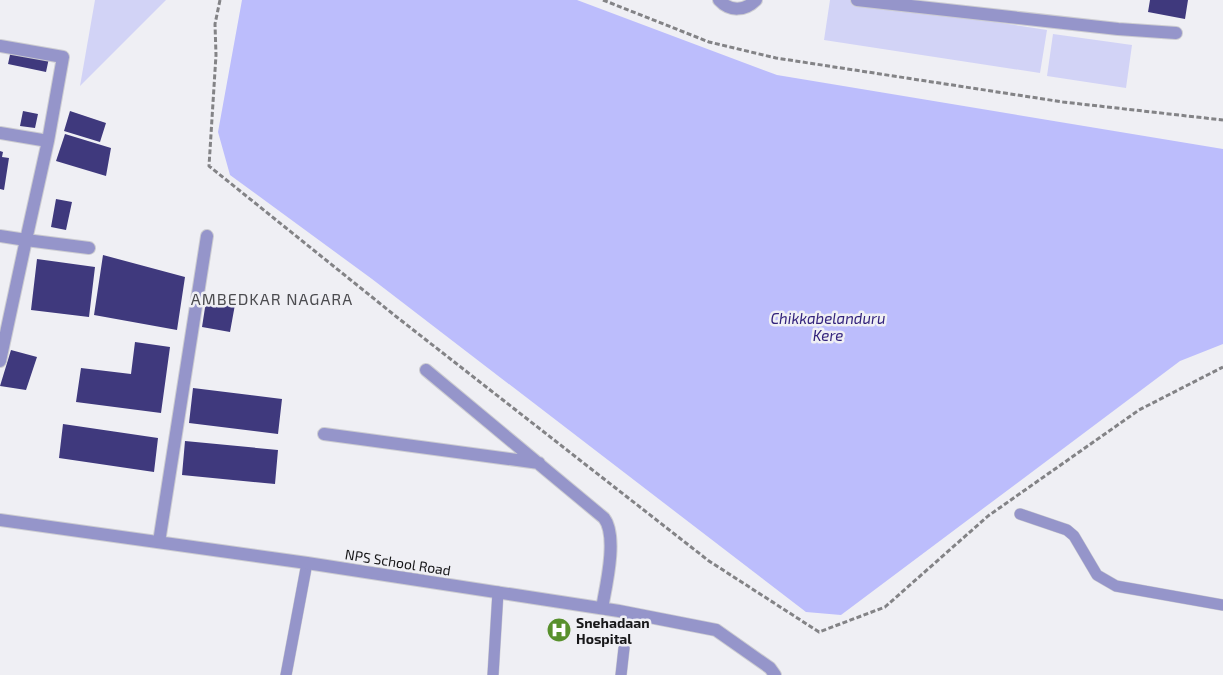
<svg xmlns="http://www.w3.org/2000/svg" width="1223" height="675" font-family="'Exo 2',sans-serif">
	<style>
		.green { fill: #d2d3f6 }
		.water { fill: #bcbdfc }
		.building { fill: #3f397d }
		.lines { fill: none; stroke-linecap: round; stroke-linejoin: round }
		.lane-casing { stroke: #ccccd1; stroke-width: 12 }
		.street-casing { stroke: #ccccd1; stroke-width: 14 }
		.path { stroke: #838386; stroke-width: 3; stroke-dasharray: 5 2.5; stroke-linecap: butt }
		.lane { stroke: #9595ca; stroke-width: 11 }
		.street { stroke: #9595ca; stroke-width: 12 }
		.labels { text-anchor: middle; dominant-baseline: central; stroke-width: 5; stroke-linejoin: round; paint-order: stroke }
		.street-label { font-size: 14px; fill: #171719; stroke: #efeff4 }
		.poi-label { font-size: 14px; font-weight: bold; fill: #171719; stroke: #efeff4; text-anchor: start }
		.water-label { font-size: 15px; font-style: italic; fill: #33237c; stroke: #efeff4 }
		.quarter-label { font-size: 16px; letter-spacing: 1px; fill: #4c4c50; stroke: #efeff4 }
	</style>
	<rect width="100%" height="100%" fill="#efeff4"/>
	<path class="green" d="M95,0h71l-86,86z
		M830,0h22l195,30 -7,43 -216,-33z
		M1053,34l79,11 -6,43 -79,-12z"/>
	<path class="water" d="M242,0h335l200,75 446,74v195l-43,17 -339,254 -35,-3 -434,-333 -142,-104 -12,-43z"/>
	<path class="building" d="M1150,0h38l-3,19 -37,-7z
		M11,50l38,8 -3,14 -38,-8z
		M23,111l15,3 -3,14 -15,-2z
		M70,111l36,12 -6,19 -36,-11z
		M65,134l46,14 -5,28 -50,-15z
		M0,151l3,1 -1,5 7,1 -5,32 -4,-1z
		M56,199l16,3 -6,28 -15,-3z
		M103,255l82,22 -8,53 -83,-15z
		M37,259l58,8 -6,50 -58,-7z
		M207,295l29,4 -6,33 -28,-5z
		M135,342l35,5 -9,66 -85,-11 5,-34 50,6z
		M11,350l26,7 -11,33 -26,-4z
		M193,388l89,11 -4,35 -89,-11z
		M63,424l95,14 -4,34 -95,-14z
		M185,441l93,9 -3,34 -93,-9z"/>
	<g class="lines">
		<defs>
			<path id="lane" d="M1020,514l47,16 7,6 23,39 19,11 107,19
				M286,675l21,-112
				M493,675l5,-83
				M621,675l3,-27"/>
			<path id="street" d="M719,0c11,12 26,11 37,0
				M857,0l261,29 58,4
				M0,46l63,11 -15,84 -22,99 63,8
				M0,133l48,8
				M0,236l26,4 -26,121
				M426,370l178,148c14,18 2,68 -2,90
				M324,434l215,29
				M0,520l307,43 312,48 97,19 54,38 5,7
				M159,542l48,-306"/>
		</defs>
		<use href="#lane" class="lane-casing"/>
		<use href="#street" class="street-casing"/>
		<path class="path" d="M220,0l-5,24 1,31 -7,111 189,152 311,243 110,71 66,-25 103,-91 151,-106 84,-43
			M603,0l106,42 67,16 287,44 160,18"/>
		<use href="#lane" class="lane"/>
		<use href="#street" class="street"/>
	</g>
	<defs>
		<symbol id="hospital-disc" viewBox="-11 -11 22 22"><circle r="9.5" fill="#58902c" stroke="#efeff4"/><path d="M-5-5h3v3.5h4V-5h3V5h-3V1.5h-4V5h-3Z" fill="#fff"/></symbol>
	</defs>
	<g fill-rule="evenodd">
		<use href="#hospital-disc" x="545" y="616" width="28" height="28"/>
	</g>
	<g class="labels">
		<g class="street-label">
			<text transform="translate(398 562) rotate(9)">NPS School Road</text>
		</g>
		<g class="poi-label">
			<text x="576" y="622">Snehadaan<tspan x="576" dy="16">Hospital</tspan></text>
		</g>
		<g class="water-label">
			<text x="828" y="318">Chikkabelanduru<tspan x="828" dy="17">Kere</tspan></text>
		</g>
		<g class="quarter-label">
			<text x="272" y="298">AMBEDKAR NAGARA</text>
		</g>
	</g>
</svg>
